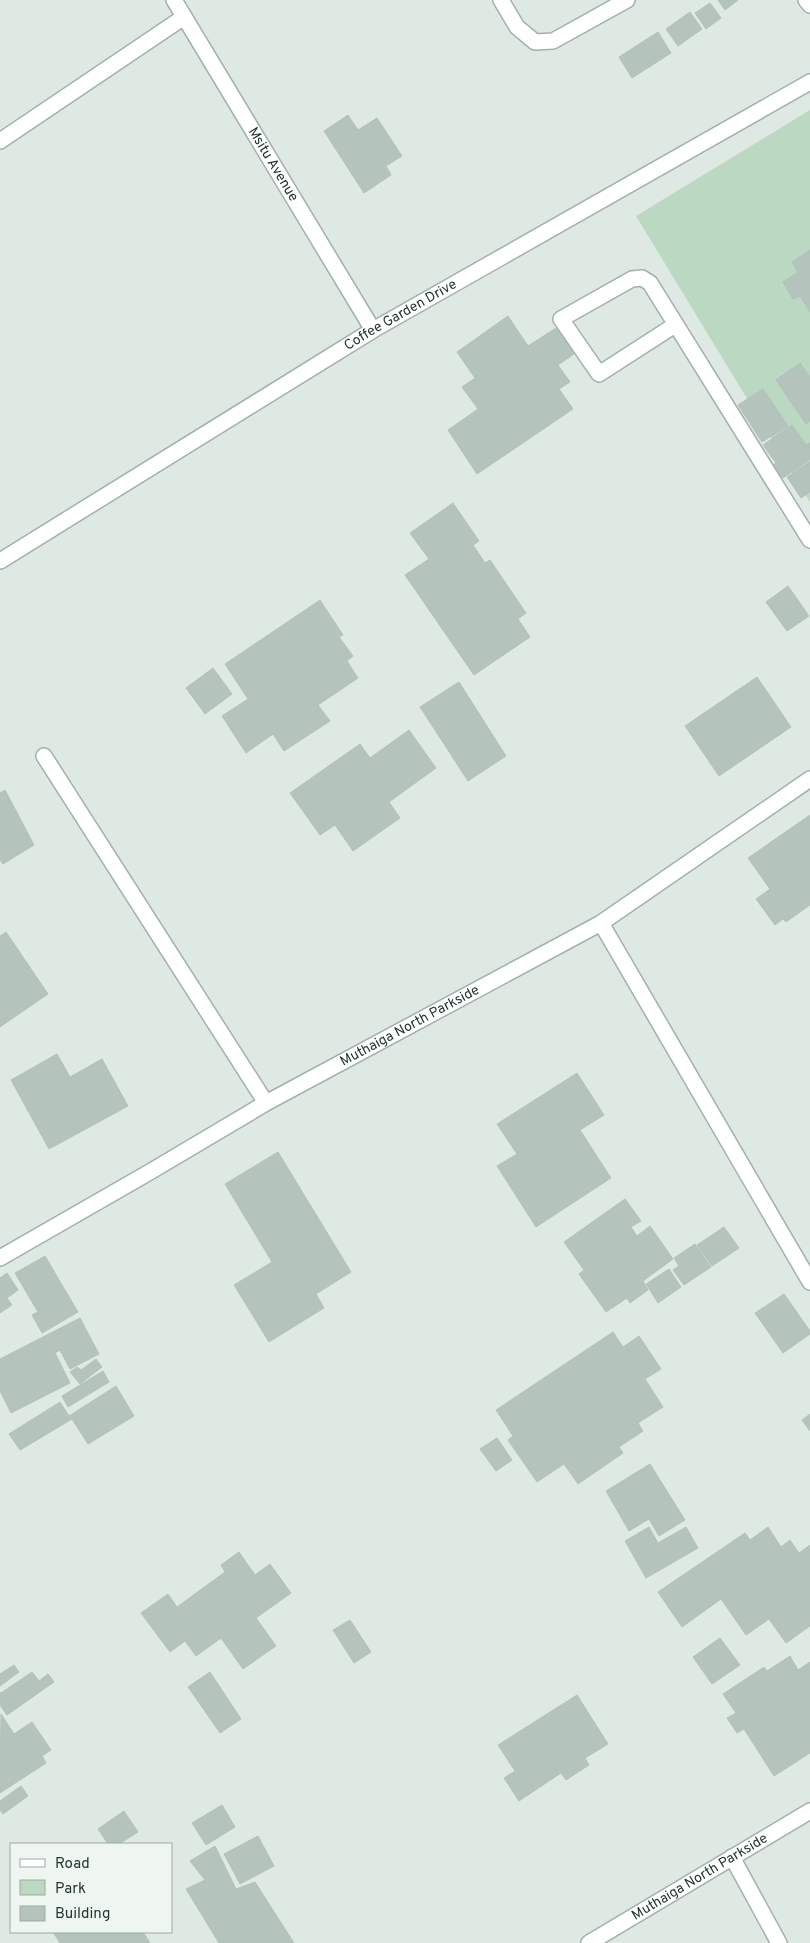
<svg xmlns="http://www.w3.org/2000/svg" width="810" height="1943" font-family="Overpass,sans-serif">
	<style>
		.green { fill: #bad8c2 }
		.building { fill: #b5c3bd; stroke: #b3c1bb }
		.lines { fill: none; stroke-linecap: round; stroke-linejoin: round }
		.service-casing { stroke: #a3b0ab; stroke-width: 18 }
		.minor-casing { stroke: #a3b0ab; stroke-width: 18 }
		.service { stroke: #fff; stroke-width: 15 }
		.minor { stroke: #fff; stroke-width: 15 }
		.labels { text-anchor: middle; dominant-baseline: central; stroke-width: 4.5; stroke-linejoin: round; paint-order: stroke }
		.street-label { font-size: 14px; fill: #223731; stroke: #eff6f2 }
	</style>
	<rect width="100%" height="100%" fill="#dfe9e4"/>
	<path class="green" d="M810,110v392l-174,-286z"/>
	<path class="building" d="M718,0h20l-13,10z
		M710,3l11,15 -15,11 -11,-16z
		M690,12l12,17 -24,17 -12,-17z
		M658,32l13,21 -39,25 -13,-21z
		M348,115l10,15 19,-12 25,38 -16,10 5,9 -27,18 -40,-62z
		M810,250v62l-10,-16 -7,3 -10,-17 15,-10 -6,-10z
		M508,316l20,30 28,-18 18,26 -16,11 12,17 -11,7 14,20 -96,65 -29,-44 30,-21 -16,-22 13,-9 -18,-26z
		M800,363l10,14v44l-4,3 -30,-44z
		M763,389l25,37 -26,16 -24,-37z
		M792,425l14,20 4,-2v16l-27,19 -10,-13 3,-2 -13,-18z
		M810,462v30l-9,6 -14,-21z
		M453,503l26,38 -6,4 12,18 5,-3 36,53 -8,6 12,18 -56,38 -69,-100 24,-16 -19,-26z
		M788,586l21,30 -22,15 -21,-29z
		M320,600l23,35 -4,2 14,19 -6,5 11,17 -40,27 12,16 -46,30 -11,-17 -27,19 -24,-37 26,-17 -23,-35z
		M213,668l19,26 -27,20 -19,-26z
		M757,677l34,50 -72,49 -34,-50z
		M459,682l47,74 -38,25 -48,-74z
		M409,730l27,38 -47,34 11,16 -47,33 -18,-26 -15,10 -30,-42 70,-49 10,14z
		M5,790l29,55 -31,19 -3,-4v-67z
		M810,815v90l-24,17 -3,-3 -8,6 -19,-26 14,-10 -22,-31z
		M6,932l42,62 -48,33v-91z
		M57,1054l13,23 32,-18 26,47 -79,43 -38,-69z
		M577,1073l27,42 -24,15 31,48 -75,49 -39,-61 20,-12 -20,-30z
		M278,1152l73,120 -35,22 8,14 -55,34 -35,-57 38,-23 -47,-78z
		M625,1199l16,22 -10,6 6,9 13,-10 23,33 -30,22 5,9 -18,13 -3,-5 -21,14 -27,-38 5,-4 -20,-28z
		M724,1227l15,21 -27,18 -15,-21z
		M695,1244l16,23 -27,18 -11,-15 6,-4 -5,-8z
		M45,1256l33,56 -36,21 -10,-18 6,-3 -23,-39z
		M669,1269l12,18 -23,16 -12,-19z
		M7,1273l11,17 -11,8 5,7 -12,8v-35z
		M784,1294l26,37v3l-27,19 -28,-40z
		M80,1318l19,36 -29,15 -10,-19 -5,3 15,30 -59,30 -11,-22v-32z
		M613,1332l10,15 16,-11 22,33 -16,10 18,28 -25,16 5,8 -24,16 4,6 -45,31 -14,-20 -27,18 -29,-42 5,-4 -17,-26z
		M96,1359l6,8 -22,17 -10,-12 7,-5 4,3z
		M103,1371l6,11 -41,25 -6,-11z
		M116,1386l18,30 -46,28 -16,-25 -52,31 -11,-16 51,-32 9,14z
		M810,1414v17l-8,-11z
		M497,1438l15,22 -16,11 -16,-22z
		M650,1464l35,56 -26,16 -10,-17 -20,12 -23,-40z
		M649,1527l9,16 28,-16 12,21 -52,30 -21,-37z
		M768,1527l13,20 9,-7 9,13 11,-8v81l-24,17 -17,-24 -23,16 -25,-36 -39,28 -24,-35 87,-59 5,7z
		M239,1552l16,23 15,-11 21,29 -35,25 20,28 -33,23 -22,-31 -25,18 -11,-15 -15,11 -29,-39 27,-19 9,13 48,-35 -4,-7z
		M350,1620l21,32 -17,11 -21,-33z
		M720,1638l20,27 -28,19 -19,-27z
		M790,1656l8,14 12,-8v91l-36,23 -30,-47 -7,4 -10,-15 9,-5 -13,-19 41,-27 3,4z
		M14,1665l5,7 -19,14v-12z
		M32,1672l7,9 9,-7 6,8 -47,33 -7,-10v-13l1,1z
		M210,1672l31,47 -21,14 -32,-46z
		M577,1695l31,49 -23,14 4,7 -23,15 -5,-7 -42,28 -15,-23 11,-7 -17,-26z
		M1,1714l13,20 18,-12 19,28 -9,6 4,7 -46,30z
		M21,1786l7,10 -25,18 -3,-4v-9z
		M222,1805l13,22 -29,18 -14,-22z
		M124,1811l14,21 -19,12h-11l-10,-15z
		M258,1836l16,30 -34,18 -16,-30z
		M215,1846l21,43 19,-7 39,61h-75l-33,-54 19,-9 -15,-19z
		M53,1932h90l7,11h-90z"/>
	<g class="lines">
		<defs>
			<path id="service" d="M501,0l16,27 18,15 18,-1 74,-41
				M806,0l4,5"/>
			<g id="minor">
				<path id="s1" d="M174,0l199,330"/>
				<path d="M0,141l184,-124"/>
				<path d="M675,325l-76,49 -38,-55 71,-40 10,-1 8,5 160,257"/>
				<path id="s2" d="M0,561l373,-231 437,-248"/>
				<path d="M44,756l222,347"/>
				<path d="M601,923l209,359"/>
				<path id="s3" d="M0,1258l148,-85 118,-70 335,-180 209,-144"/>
				<path d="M732,1857l47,86"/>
				<path id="s4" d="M589,1943l221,-132"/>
			</g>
		</defs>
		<use href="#service" class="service-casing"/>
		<use href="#minor" class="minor-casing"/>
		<use href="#service" class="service"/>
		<use href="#minor" class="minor"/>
	</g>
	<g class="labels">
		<g class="street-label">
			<text stroke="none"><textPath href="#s1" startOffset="192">Msitu Avenue</textPath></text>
			<text stroke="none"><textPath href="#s2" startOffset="470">Coffee Garden Drive</textPath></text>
			<text stroke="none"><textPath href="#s3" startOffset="471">Muthaiga North Parkside</textPath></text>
			<text stroke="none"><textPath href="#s4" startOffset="129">Muthaiga North Parkside</textPath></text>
		</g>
	</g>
	<rect x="10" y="1843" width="162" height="90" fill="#eff6f2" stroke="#9daaa5"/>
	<rect x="20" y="1859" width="25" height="8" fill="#ffffff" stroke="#9daaa5"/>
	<text x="55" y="1868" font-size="15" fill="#223731">Road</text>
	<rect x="20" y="1880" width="25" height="15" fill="#bad8c2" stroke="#9daaa5"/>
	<text x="55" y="1893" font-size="15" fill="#223731">Park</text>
	<rect x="20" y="1906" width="25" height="15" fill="#b5c3bd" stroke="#9daaa5"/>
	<text x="55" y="1918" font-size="15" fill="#223731">Building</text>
</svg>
